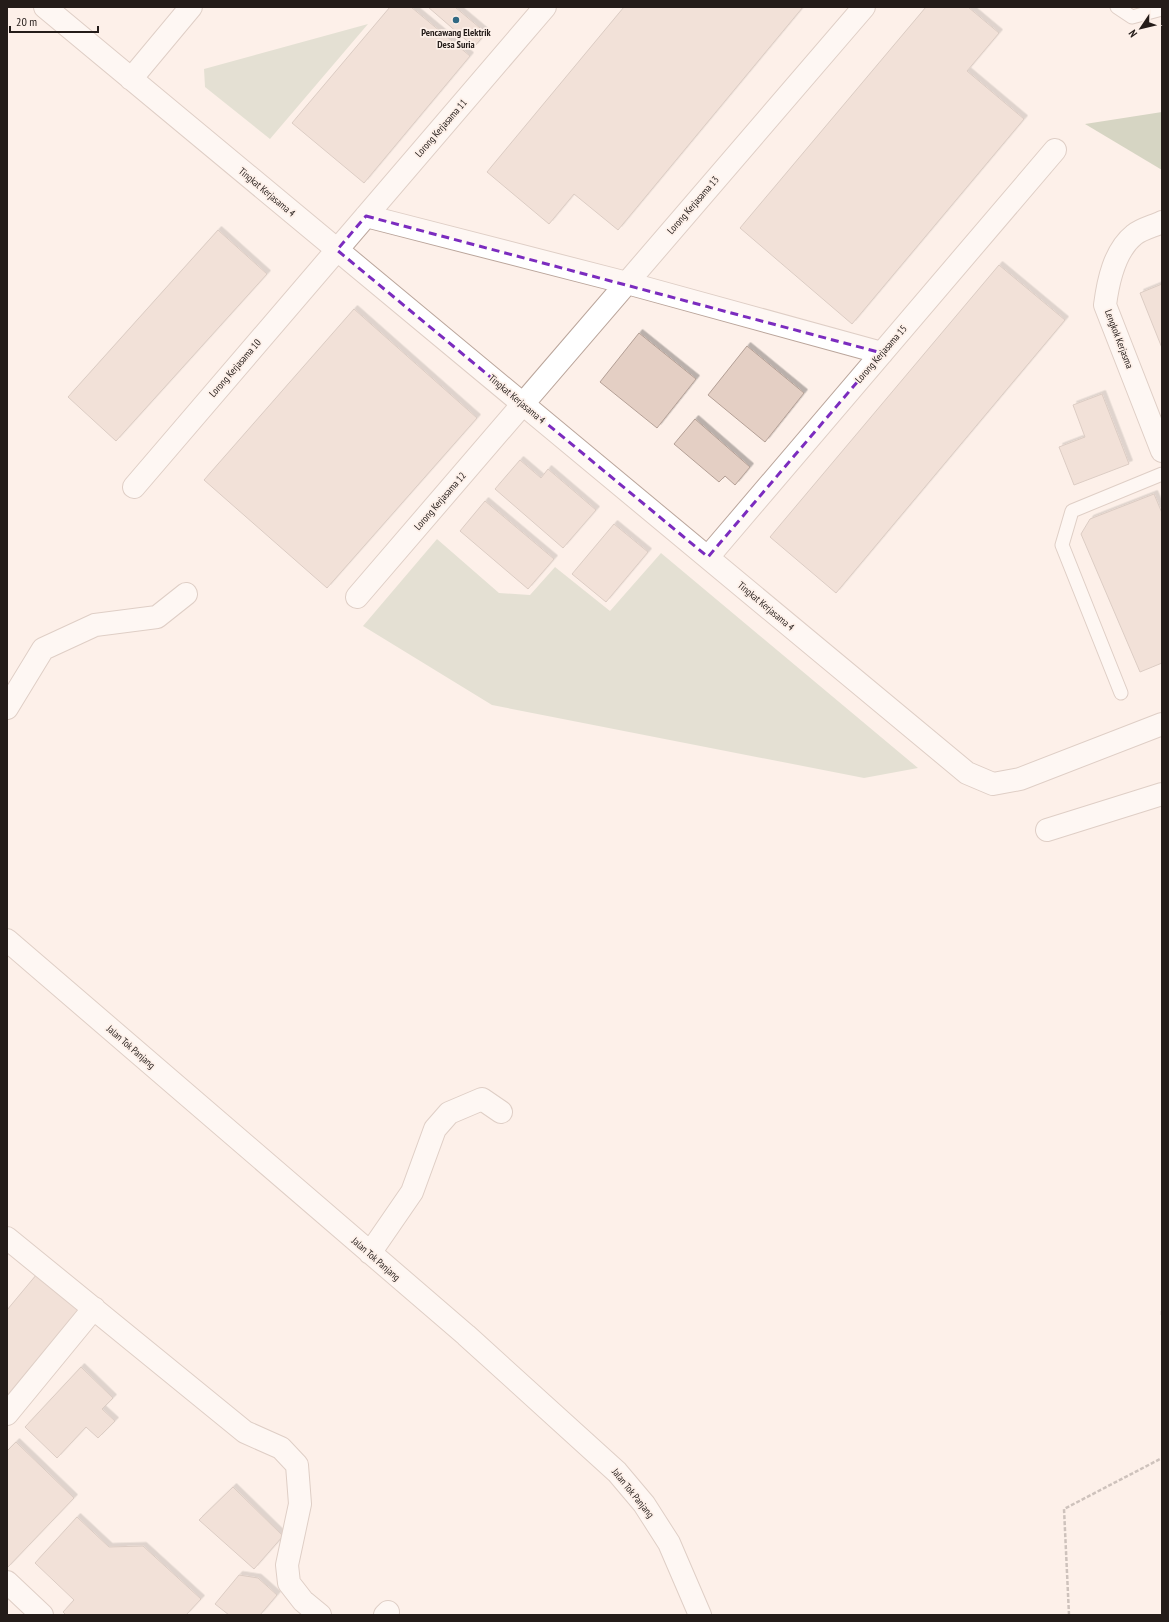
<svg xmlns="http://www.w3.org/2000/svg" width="1169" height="1622" font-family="'PT Sans Narrow',sans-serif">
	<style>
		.green { fill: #c6cdb9 }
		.forest { fill: #a7b395 }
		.building { fill: #e4cfc4; stroke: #b4a096; filter: url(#shadow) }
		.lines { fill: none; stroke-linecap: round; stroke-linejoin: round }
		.lane-casing { stroke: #baa59b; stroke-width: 15 }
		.street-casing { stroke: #baa59b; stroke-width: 24 }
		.path { stroke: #968b86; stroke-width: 2.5; stroke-dasharray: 4 2; stroke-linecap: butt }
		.lane { stroke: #fff; stroke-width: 13 }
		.street { stroke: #fff; stroke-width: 22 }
		.marked { fill: none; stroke: #7b2cbf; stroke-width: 3; stroke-dasharray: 8 5; stroke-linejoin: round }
		.poi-dot { fill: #316983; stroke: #fdf0e9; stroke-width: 1.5 }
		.labels { text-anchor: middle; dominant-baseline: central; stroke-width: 3.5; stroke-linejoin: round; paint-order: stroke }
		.poi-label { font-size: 10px; font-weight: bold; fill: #241c19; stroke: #fdf0e9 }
		.street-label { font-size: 10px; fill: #241c19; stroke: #fdf0e9 }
	</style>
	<defs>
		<filter id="shadow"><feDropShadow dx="3.5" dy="-3.5" stdDeviation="0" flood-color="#0004"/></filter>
	</defs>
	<rect width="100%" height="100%" fill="#fdf0e9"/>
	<path class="green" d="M368,24l-98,115 -65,-52 -1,-18z
		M437,539l62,54 31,2 25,-28 55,44 51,-58 257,215 -54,10 -372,-73 -129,-79z"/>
	<path class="forest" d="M1162,112v58l-77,-46z"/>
	<path class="building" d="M390,7h21l59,49 -106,127 -72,-60z
		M428,7h27l31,26 -12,14z
		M624,7h179l-185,223 -44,-36 -25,30 -62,-52z
		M926,7h42l31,26 -32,38 57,48 -172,205 -112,-96z
		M218,230l49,44 -151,167 -48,-44z
		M999,265l66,55 -229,273 -66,-56z
		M1162,284v64l-22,-55z
		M354,309l123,109 -150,170 -123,-108z
		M639,333l57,46 -39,49 -57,-46z
		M747,346l57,47 -39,49 -57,-47z
		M1102,394l27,70 -55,21 -15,-38 26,-10 -12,-32z
		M695,419l55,48 -15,18 -10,-9 -6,6 -45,-38z
		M520,460l21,18 7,-9 48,41 -33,38 -68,-59z
		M1154,494l8,19v150l-22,9 -59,-138 9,-15z
		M485,501l69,58 -26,30 -68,-58z
		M614,524l34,28 -42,50 -34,-28z
		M37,1274l45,37 -75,90v-91z
		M81,1367l32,31 -11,11 13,12 -17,17 -12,-11 -29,31 -32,-31z
		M16,1442l58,56 -67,70v-117z
		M233,1487l50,49 -29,33 -55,-49z
		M77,1517l32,30 34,-1 58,53 -15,16h-120l-3,-3 11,-12 -39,-37z
		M239,1575l19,3 19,17 -17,20h-31l-14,-11z"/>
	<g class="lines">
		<defs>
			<path id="lane" d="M1117,7l15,10 30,-8
				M1121,693l-59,-148 10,-34 90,-37"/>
			<path id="street" d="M45,7l922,766 26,11 27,-5 142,-55
				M131,79l60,-72
				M366,216l261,67 255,70
				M1162,222c-8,4 -21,7 -28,13 -20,16 -26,47 -29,70l57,146
				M134,487l411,-480
				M708,557l347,-407
				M357,597l507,-590
				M7,708l36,-59 52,-24 62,-8 29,-23
				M1047,830l115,-36
				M7,940l459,395 151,137 27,32 25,39 31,72
				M7,1238l238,194 36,16 16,17 3,39 -13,61 2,18 14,18 17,14
				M370,1253l42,-61 23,-63 14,-16 33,-14 19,13
				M7,1414l87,-106
				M7,1582l35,33
				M385,1615l3,-3"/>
		</defs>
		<use href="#lane" class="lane-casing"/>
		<use href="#street" class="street-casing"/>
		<path class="path" d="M1162,1311v6
			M1069,1615l-5,-106 98,-51"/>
		<use href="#lane" class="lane"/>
		<use href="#street" class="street"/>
	</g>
	<path d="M0 0H1169V1622H0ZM366,216l516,137 -174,204 -371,-307z" fill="#fdf0e9" fill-opacity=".55" fill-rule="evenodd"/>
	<path class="marked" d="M366,216l516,137 -174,204 -371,-307z"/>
	<circle class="poi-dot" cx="456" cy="20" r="4"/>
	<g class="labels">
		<g class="poi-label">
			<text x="456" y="32">Pencawang Elektrik<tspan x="456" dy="12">Desa Suria</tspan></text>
		</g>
		<g class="street-label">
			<text transform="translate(441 128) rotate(-49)">Lorong Kerjasama 11</text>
			<text transform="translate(267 192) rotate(40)">Tingkat Kerjasama 4</text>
			<text transform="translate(693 205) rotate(-49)">Lorong Kerjasama 13</text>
			<text transform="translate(1119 339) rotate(69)">Lengkok Kerjasma</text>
			<text transform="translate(881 354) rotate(-49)">Lorong Kerjasama 15</text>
			<text transform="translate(235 368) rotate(-49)">Lorong Kerjasama 10</text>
			<text transform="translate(517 399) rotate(40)">Tingkat Kerjasama 4</text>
			<text transform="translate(440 501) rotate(-49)">Lorong Kerjasama 12</text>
			<text transform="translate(766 606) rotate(40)">Tingkat Kerjasama 4</text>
			<text transform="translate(131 1047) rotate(41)">Jalan Tok Panjang</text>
			<text transform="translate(376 1259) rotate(41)">Jalan Tok Panjang</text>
			<text transform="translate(633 1493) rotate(51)">Jalan Tok Panjang</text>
		</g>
	</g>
	<rect width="1169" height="1622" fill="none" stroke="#241c19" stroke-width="16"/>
	<g transform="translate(1141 28) rotate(235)" stroke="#fdf0e9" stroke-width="3" paint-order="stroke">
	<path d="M0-3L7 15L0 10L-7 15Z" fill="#241c19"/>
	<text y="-6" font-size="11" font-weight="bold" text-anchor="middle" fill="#241c19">N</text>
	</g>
	<path d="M10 26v6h88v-6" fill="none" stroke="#241c19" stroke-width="2"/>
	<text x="16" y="26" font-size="12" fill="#241c19" stroke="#fdf0e9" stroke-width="3" paint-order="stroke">20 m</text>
</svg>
